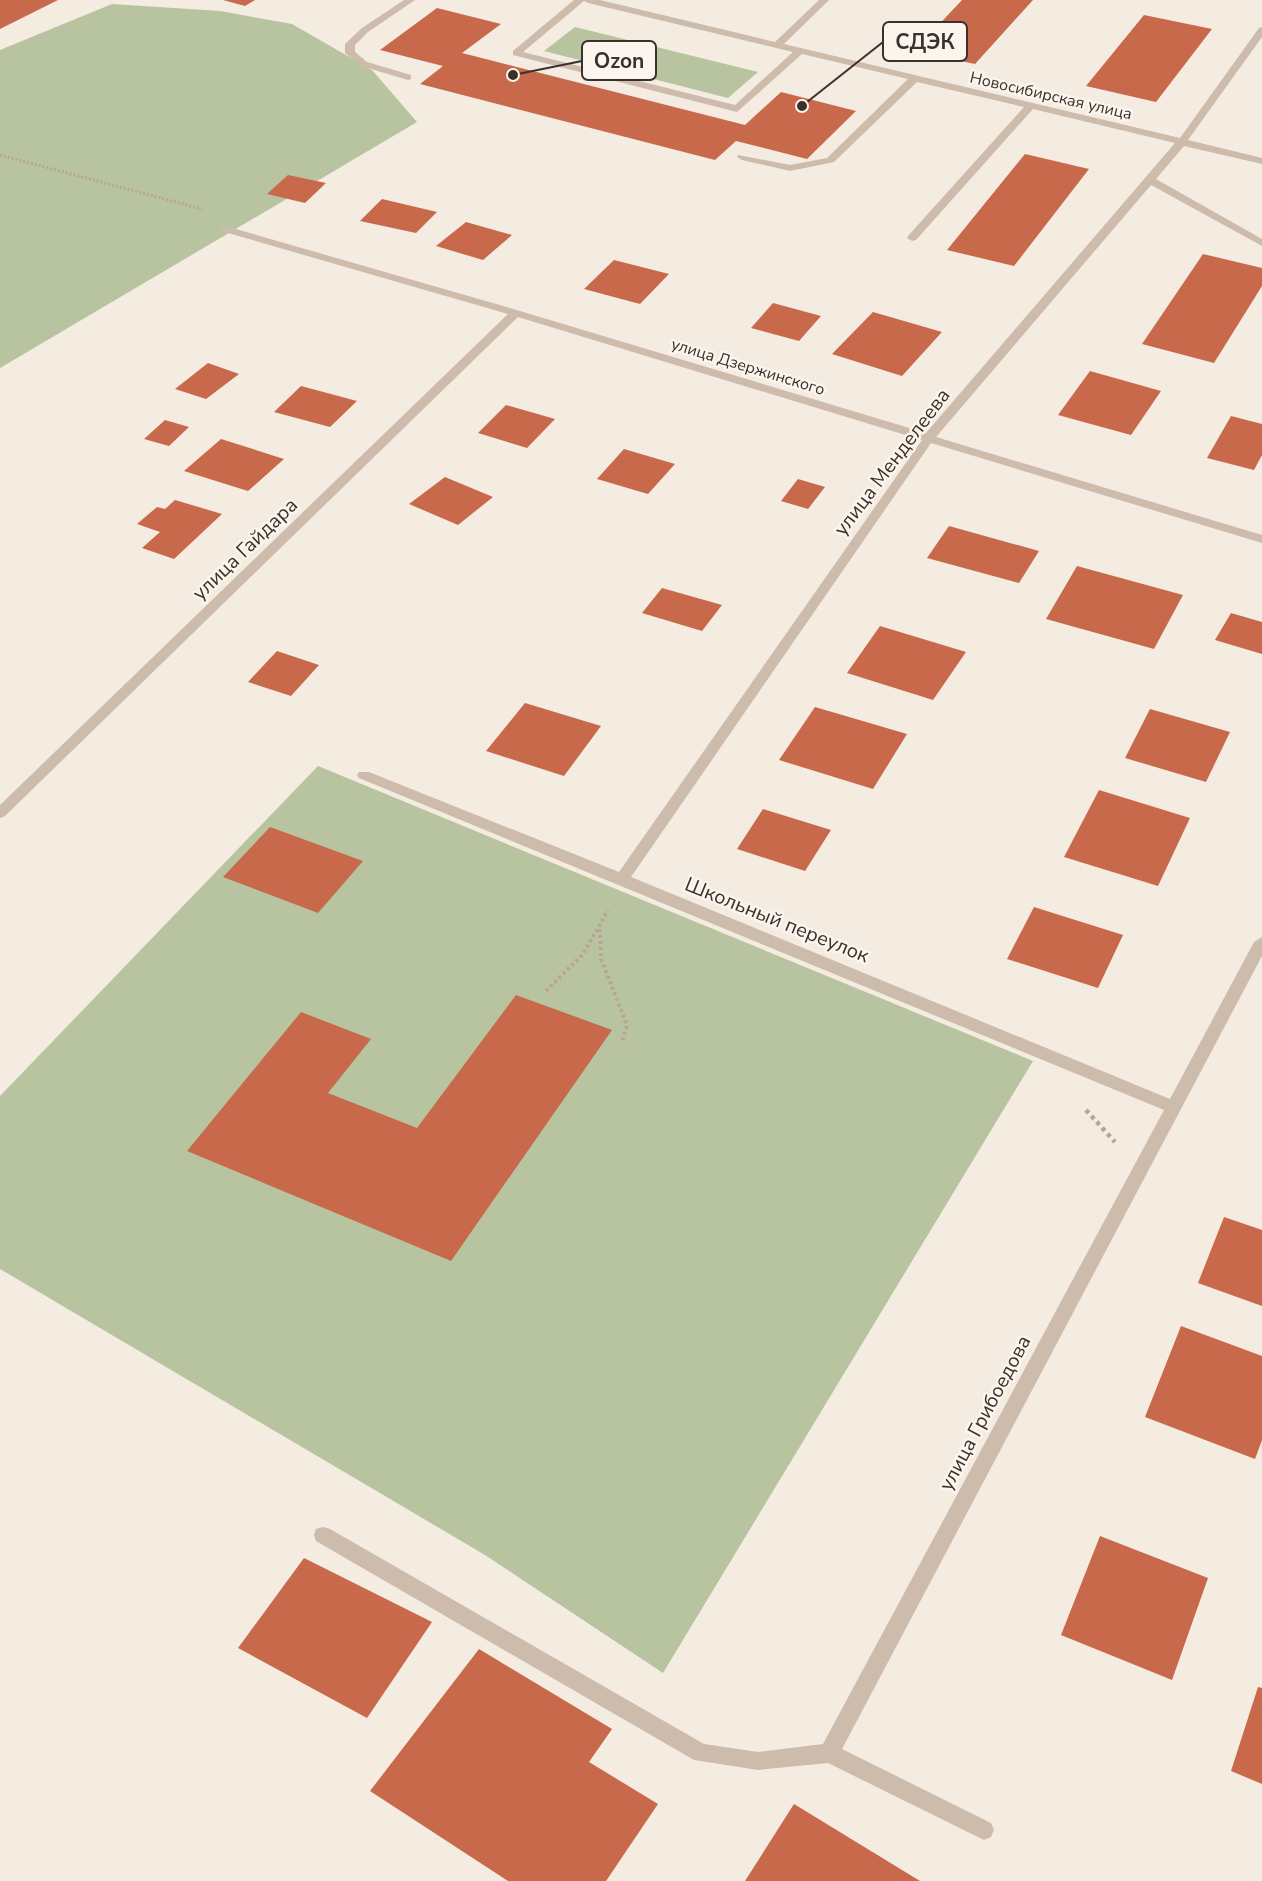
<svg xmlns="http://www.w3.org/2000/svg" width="1262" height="1881" font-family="'Nunito Sans',sans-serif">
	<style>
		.green { fill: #b8c4a0 }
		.building { fill: #c8694b }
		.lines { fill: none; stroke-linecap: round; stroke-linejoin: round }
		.path-far2 { stroke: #b9a596; stroke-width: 3; stroke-dasharray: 2 2; stroke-linecap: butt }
		.path-far1 { stroke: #b9a596; stroke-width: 4; stroke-dasharray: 3 3; stroke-linecap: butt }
		.path { stroke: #b9a596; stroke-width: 4.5; stroke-dasharray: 4 4; stroke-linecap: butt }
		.minor { fill: #cdbbac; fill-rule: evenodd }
		.labels { text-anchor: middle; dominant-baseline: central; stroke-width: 5; stroke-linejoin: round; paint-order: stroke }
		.far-street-label { font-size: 16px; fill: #3b302b; stroke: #fbf5ee }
		.street-label { font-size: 20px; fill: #3b302b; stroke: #fbf5ee }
		.leader { fill: none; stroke: #3b302b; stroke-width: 2 }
		.callout-dot { fill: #3b302b; stroke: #fbf5ee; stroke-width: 2 }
		.callout { fill: #fbf5ee; stroke: #3b302b; stroke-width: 2 }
		.callout-label { font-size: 21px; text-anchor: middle; font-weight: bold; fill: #3b302b }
	</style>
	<rect width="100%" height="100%" fill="#f4ebe1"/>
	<path class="green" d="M112,4l108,7 72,13 80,46 45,52 -417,246v-318z
		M575,27l183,45 -30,26 -184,-47z
		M318,766l715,295 -370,612 -178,-118 -485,-286v-173z"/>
	<path class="building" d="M0,0h58l-58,29z
		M223,0h32l-10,6z
		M962,0h71l-58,64 -61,-13z
		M437,8l64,16 -39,29 283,72 36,-33 75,19 -49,48 -71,-18 -21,19 -295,-76 23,-18 -63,-16z
		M1144,15l68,14 -56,73 -70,-16z
		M1025,154l64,15 -75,97 -67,-16z
		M288,175l38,8 -21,20 -38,-9z
		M382,199l55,13 -21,21 -56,-12z
		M466,222l46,13 -29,25 -47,-14z
		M1203,254l59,14v18l-48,77 -72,-19z
		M614,260l55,14 -29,30 -56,-15z
		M773,303l48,13 -22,25 -48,-13z
		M873,312l69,20 -40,44 -70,-22z
		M208,363l31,11 -33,25 -31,-10z
		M1090,371l71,20 -30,44 -73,-20z
		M301,386l56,15 -27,26 -56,-15z
		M506,405l49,14 -28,29 -49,-15z
		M1231,416l31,8v31l-8,15 -47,-12z
		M165,420l24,7 -20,19 -25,-7z
		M221,439l63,20 -36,32 -64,-20z
		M624,449l51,15 -27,30 -51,-15z
		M445,477l48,20 -35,28 -49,-21z
		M798,479l27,8 -17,22 -27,-8z
		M175,500l47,14 -48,45 -32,-11 18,-16 -23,-8 20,-17 8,2z
		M949,526l90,25 -20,32 -92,-25z
		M1077,566l106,29 -29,54 -108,-30z
		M662,588l60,17 -20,26 -60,-18z
		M1231,613l31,9v32l-47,-14z
		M880,626l86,26 -33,48 -86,-27z
		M277,651l42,14 -28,31 -43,-14z
		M525,703l76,23 -37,50 -78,-25z
		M815,707l92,27 -34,55 -94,-29z
		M1150,709l80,23 -24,50 -81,-24z
		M1099,790l91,28 -32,68 -94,-29z
		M763,809l68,21 -26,41 -68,-22z
		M270,827l93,34 -45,52 -95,-36z
		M1034,907l89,28 -25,53 -91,-29z
		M516,995l96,35 -161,231 -264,-110 114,-139 70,27 -43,54 89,35z
		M1224,1217l38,13v76l-64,-23z
		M1181,1326l81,30v84l-7,19 -110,-42z
		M1100,1536l108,42 -36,102 -111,-45z
		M304,1558l128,64 -65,96 -129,-70z
		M479,1649l133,80 -23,33 69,42 -52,77h-98l-138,-90z
		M1258,1687l4,1v96l-31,-13z
		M794,1804l126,77h-175z"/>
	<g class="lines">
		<path class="path-far2" d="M0,155l202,54"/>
		<path class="path-far1" d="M600,929l1,30 26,66 -5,17
			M546,991l37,-37 25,-44"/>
		<path class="path" d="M1086,1110l29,32"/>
		<path class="minor" d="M404,0h11l-47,32 -13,13v7l12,10 44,13v4l-3,1 -47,-14 -16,-13v-9l17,-16z
			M574,0h26l175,42 44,-42h10l-45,44 396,94 79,-110 3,-1v10l-74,103 74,18v6l-78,-18 -28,33 106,60v7l-111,-61 -215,252 326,98v8l-331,-100 -300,434 539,222 84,-157 8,-5v19l-420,793 149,74 3,7 -3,7 -7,3 -156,-77 -70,7 -64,-10 -378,-219 -2,-6 2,-6 7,-2 7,2 374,215 54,8 65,-8 341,-634 -805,-332 -2,-3 2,-3h10l250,100 303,-432 -404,-123 -513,499 -5,2v-13l508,-491 -287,-83v-4h8l291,84 406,122 249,-290 -142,-34 -117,131 -4,1 -5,-3 1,-2 116,-129 -107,-25 -83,80 -44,9 -48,-11 -5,-3 1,-2 52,10 37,-7 81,-79 -106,-25 -65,58 -224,-57v-4zM584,1l4,2 205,49 -58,53 -212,-53z"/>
	</g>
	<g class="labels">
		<g class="far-street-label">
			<text transform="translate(1051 96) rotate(13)">Новосибирская улица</text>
			<text transform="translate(748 367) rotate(17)">улица Дзержинского</text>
		</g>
		<g class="street-label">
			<text transform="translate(892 462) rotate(-53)">улица Менделеева</text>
			<text transform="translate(245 549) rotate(-44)">улица Гайдара</text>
			<text transform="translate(777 920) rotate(22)">Школьный переулок</text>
			<text transform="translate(985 1413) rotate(-62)">улица Грибоедова</text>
		</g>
	</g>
	<path class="leader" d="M802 106L883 42M513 75L582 61"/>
	<g class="callout-dot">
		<circle cx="802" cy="106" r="6"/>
		<circle cx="513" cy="75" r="6"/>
	</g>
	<g class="callout">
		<rect x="883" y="22" width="84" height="39" rx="6"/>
		<rect x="582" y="41" width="74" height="39" rx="6"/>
	</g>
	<g class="callout-label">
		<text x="925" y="49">СДЭК</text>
		<text x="619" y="68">Ozon</text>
	</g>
</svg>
